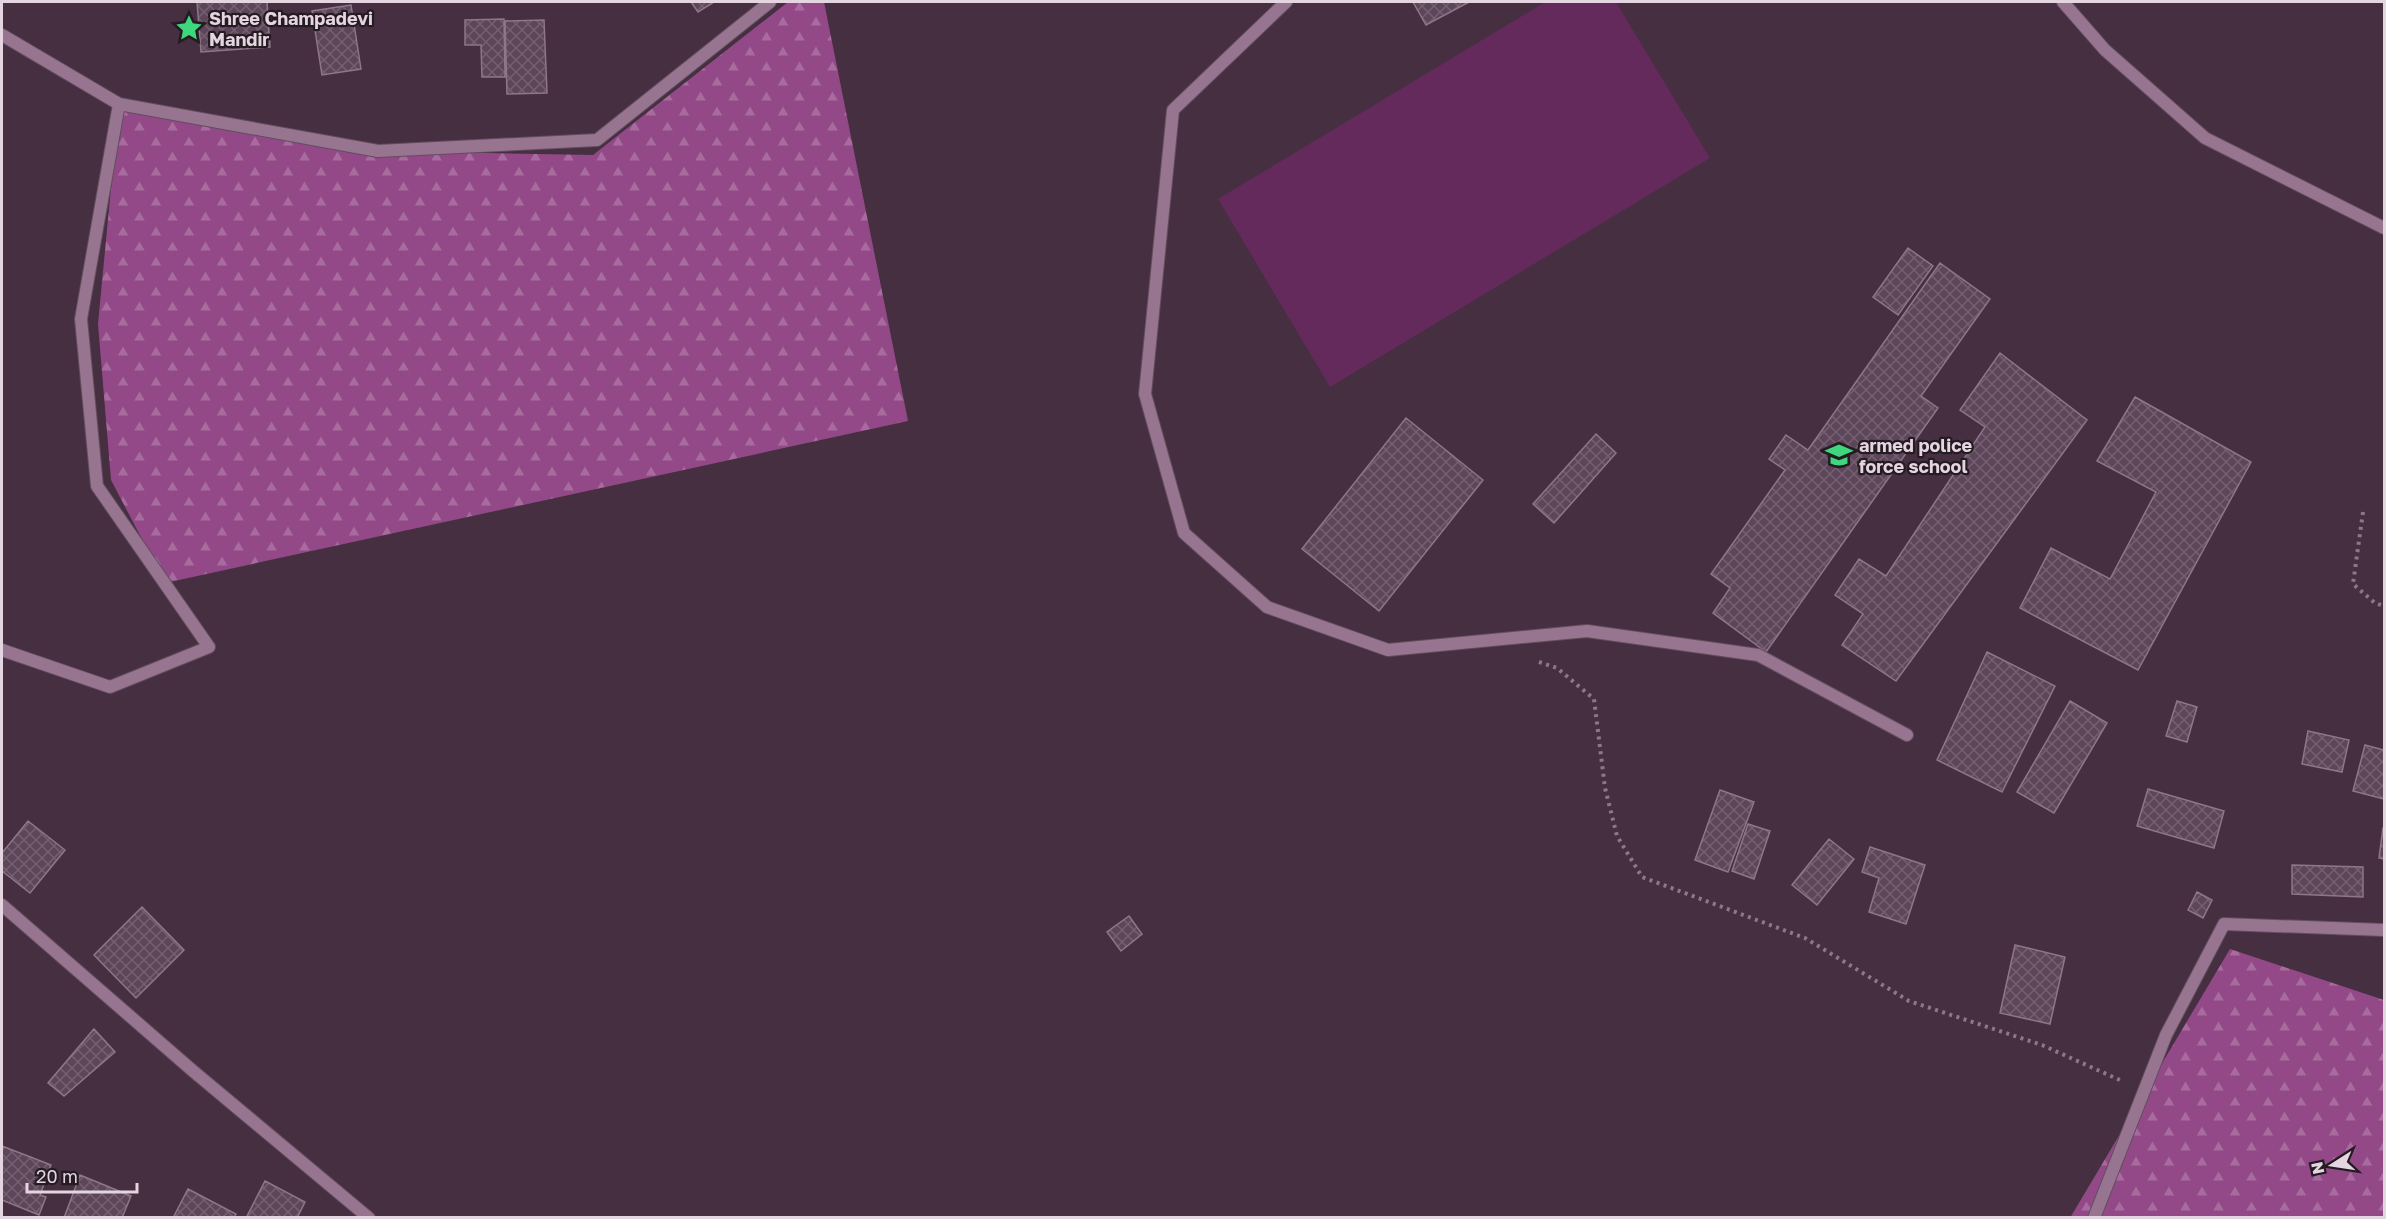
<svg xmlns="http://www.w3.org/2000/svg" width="2386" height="1219" font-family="'Golos Text',sans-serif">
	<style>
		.forest { fill: url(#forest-firs) }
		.garden { fill: #642a5c }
		.building { fill: url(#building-cross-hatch); stroke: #8f768a; stroke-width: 1.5 }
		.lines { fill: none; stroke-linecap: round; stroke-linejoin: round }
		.street-casing { stroke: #624d5e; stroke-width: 14 }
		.path { stroke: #8c7988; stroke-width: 4; stroke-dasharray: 3 4.5; stroke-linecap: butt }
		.street { stroke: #977591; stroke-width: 12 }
		.labels { text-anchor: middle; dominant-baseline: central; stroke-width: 4.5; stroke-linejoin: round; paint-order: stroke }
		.poi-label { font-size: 18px; font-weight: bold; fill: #e4d5e1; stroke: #251b23; text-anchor: start }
	</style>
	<defs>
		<pattern id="forest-firs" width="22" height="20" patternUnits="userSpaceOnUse" patternTransform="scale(1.5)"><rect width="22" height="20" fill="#934988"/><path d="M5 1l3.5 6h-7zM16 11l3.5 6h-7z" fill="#a76b9e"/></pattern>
		<pattern id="building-cross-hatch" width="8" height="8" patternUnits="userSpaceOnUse" patternTransform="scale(1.5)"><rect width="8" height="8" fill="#5d4659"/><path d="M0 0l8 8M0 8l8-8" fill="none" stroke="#746071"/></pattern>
	</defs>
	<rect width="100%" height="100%" fill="#452f41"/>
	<path class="forest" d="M788,2h36l84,419 -743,162 -54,-103 -13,-156 21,-220 259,47 215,4z
		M2230,949l154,51v217l-314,1z"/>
	<path class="garden" d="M1545,2h71l94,156 -380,229 -112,-188z"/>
	<path class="building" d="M197,2h70l3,45 -69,5z
		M691,2h23l-16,10z
		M1413,2h56l-43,23z
		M351,5l10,64 -39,6 -10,-64z
		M504,19l1,58h-23l-1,-32h-16v-25z
		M544,20l3,73 -40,1 -2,-73z
		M1908,248l25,18 -35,49 -25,-18z
		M1940,263l50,36 -69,97 17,12 -172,244 -53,-39 17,-25 -19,-14 74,-104 -16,-11 17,-24 22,15z
		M2000,353l87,67 -191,261 -54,-36 21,-31 -28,-19 24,-36 27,17 99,-149 -25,-17z
		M2135,397l116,65 -113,208 -118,-62 31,-60 59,31 46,-87 -59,-31z
		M1406,418l77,62 -104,131 -77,-62z
		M1596,434l20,19 -62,70 -21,-19z
		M1987,652l68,34 -53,106 -65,-32z
		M2070,701l37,22 -53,90 -37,-21z
		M2177,701l20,6 -10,35 -21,-6z
		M2308,731l41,9 -7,32 -40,-8z
		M2365,745l19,5v49l-31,-8z
		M2148,789l76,22 -10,37 -77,-22z
		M1720,790l34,12 -26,70 -33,-12z
		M28,821l37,29 -35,43 -28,-22v-18z
		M1748,824l22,7 -16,48 -22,-8z
		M2383,828h1v31l-5,-1z
		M1829,839l25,20 -37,46 -25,-20z
		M1870,847l55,18 -19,59 -37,-12 10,-34 -17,-6z
		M2292,865l71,2v30l-71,-3z
		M2197,892l15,8 -9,18 -15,-8z
		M142,907l42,43 -48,48 -42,-43z
		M1129,916l13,18 -21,17 -14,-19z
		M2015,945l50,12 -15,67 -50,-11z
		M94,1029l21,23 -51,44 -16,-13z
		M2,1146l49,19 -11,30 6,2 -7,18 -37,-15z
		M80,1175l51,21 -9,22h-58z
		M265,1181l40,21 -8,16h-51z
		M188,1189l48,25 -2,4h-61z"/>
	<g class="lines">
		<defs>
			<path id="street" d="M1286,2l-113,108 -28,284 39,139 83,74 121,43 199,-19 171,24 149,80
				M2063,2l42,48 100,88 179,90
				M2,35l117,69 259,47 219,-11 173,-138
				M2,650l108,37 99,-40 -112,-161 -16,-167 38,-215
				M2,905l191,166 176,147
				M2094,1218l72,-183 58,-111 160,6"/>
		</defs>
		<use href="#street" class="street-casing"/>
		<path class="path" d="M2363,512l-10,72 22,19 9,3
			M1539,662l18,6 37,31 11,89 12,48 25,41 163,61 104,63 133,44 80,36"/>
		<use href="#street" class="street"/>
	</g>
	<defs>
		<symbol id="sight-bare" viewBox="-9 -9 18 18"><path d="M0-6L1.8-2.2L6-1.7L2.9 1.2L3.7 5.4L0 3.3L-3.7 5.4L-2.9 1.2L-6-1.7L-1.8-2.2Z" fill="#3ed77d" stroke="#251b23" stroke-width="2.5" paint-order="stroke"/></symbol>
		<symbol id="school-bare" viewBox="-9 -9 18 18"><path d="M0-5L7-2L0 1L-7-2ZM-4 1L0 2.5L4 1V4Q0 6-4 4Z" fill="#3ed77d" stroke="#251b23" stroke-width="2.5" paint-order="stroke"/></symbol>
	</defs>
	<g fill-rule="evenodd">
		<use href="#sight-bare" x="170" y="9" width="38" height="38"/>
		<use href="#school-bare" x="1820" y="436" width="38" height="38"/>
	</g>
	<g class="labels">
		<g class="poi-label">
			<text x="209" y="18">Shree Champadevi<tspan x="209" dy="21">Mandir</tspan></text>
			<text x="1859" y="445">armed police<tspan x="1859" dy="21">force school</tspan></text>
		</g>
	</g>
	<rect width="2386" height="1219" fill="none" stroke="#e4d5e1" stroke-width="6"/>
	<g transform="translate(2332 1165) rotate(258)" stroke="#251b23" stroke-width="4.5" paint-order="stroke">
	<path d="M0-4.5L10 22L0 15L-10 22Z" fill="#e4d5e1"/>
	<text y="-9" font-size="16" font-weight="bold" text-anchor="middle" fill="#e4d5e1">N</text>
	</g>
	<path d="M27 1183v9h110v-9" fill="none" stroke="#e4d5e1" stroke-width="3"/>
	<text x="36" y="1183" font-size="18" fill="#e4d5e1" stroke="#251b23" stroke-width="4.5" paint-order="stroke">20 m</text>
</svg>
